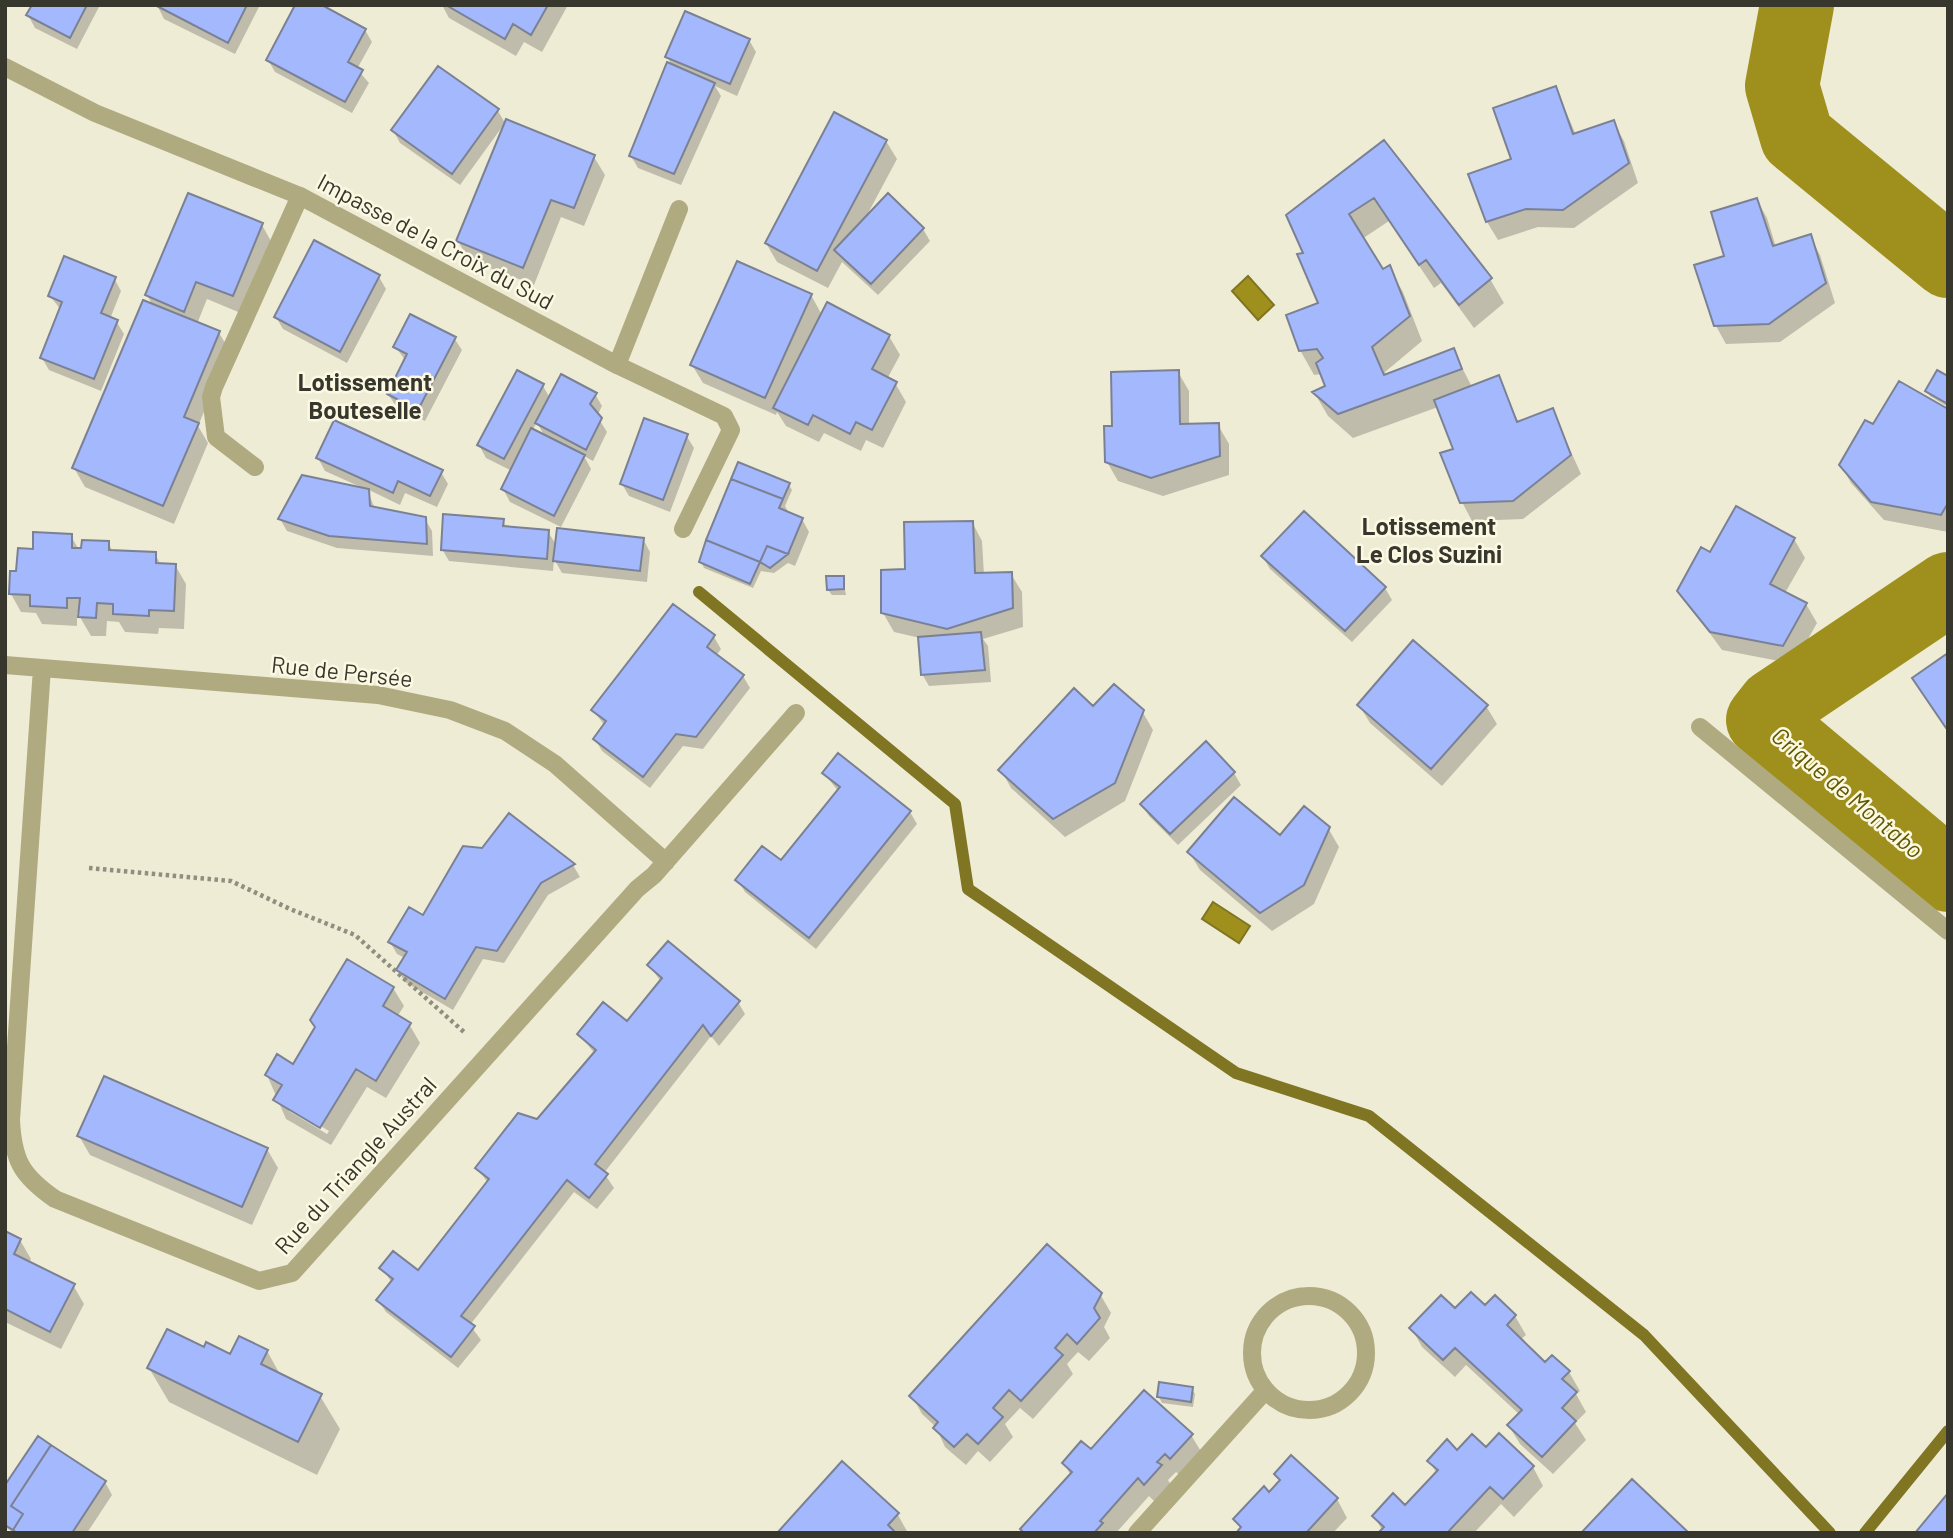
<svg xmlns="http://www.w3.org/2000/svg" width="1953" height="1538" viewBox="0 0 1953 1538" font-family="Barlow,sans-serif">
<style>
.water{fill:#9f901d;stroke:#807522;stroke-width:2}
.shadow{fill:#0003;fill-rule:evenodd}
.lines{fill:none;stroke-linecap:round;stroke-linejoin:round}
.stream{stroke:#807522;stroke-width:12}
.river{stroke:#9f901d;stroke-width:74}
.building{fill:#a4b8fd;stroke:#7b8194;stroke-width:2}
.path{stroke:#908e7f;stroke-width:4.5;stroke-dasharray:3.5 3.5;stroke-linecap:butt}
.service{stroke:#b0aa81;stroke-width:18}
.minor{stroke:#b0aa81;stroke-width:18}
.labels{text-anchor:middle;dominant-baseline:central;stroke-width:5;stroke-linejoin:round;paint-order:stroke}
.street-label{font-size:23px;fill:#38372e;stroke:#fcf9e3}
.neighbourhood-label{font-size:24px;font-weight:bold;fill:#38372e;stroke:#fcf9e3}
.water-label{font-size:24px;font-style:italic;fill:#625803;stroke:#fcf9e3}
</style>
<rect width="100%" height="100%" fill="#efecd6"/>
<path class="water" d="M1248,276L1274,305L1258,320L1232,291Z
M1213,902L1250,926L1239,943L1202,919Z"/>
<path class="shadow" d="M34,5H100L77,49L35,28L28,15Z
M157,5H260L235,54L164,19Z
M442,5H568L542,52L524,42L516,56L449,18Z
M365,30L372,42L357,69L369,83L352,113L275,72L268,60Z
M749,40L756,52L737,96L715,86L721,96L681,185L638,168L631,156L672,66L667,56Z
M1556,88L1576,135L1613,122L1624,141L1638,183L1574,228L1538,227L1498,240L1487,222L1471,175L1513,160Z
M498,111L505,123L460,185L400,143L393,130Z
M886,141L897,159L866,217L923,229L930,241L878,295L842,262L828,288L777,262L766,243Z
M1383,142L1490,279L1504,303L1474,328L1441,283L1434,288L1389,221L1362,239L1382,271L1389,268L1403,292L1422,341L1385,372L1386,375L1453,350L1472,387L1498,378L1519,423L1552,410L1581,474L1523,519L1472,521L1462,502L1455,450L1438,407L1353,438L1328,416L1314,392L1327,387L1322,374L1314,375L1300,350L1320,304L1305,254Z
M594,157L605,175L584,226L561,217L534,285L469,260L458,241Z
M1757,200L1767,218L1776,247L1810,236L1820,255L1835,303L1780,342L1726,344L1716,326L1727,257Z
M262,225L272,243L243,314L207,299L197,324L219,333L230,351L198,426L208,443L174,524L85,487L74,468L153,306L147,295Z
M379,277L386,289L347,363L283,329L276,317Z
M114,278L121,291L110,319L116,321L124,334L101,391L49,370L42,358L61,310L50,296Z
M811,295L822,315L889,336L900,355L887,379L895,383L906,402L883,448L866,440L861,451L824,433L819,442L786,426L777,412L776,415L703,383L692,365Z
M454,338L462,350L425,421L396,406L388,394L405,360L395,346Z
M1178,372L1189,391V426L1218,425L1229,444V475L1163,496L1118,481L1107,462L1114,427Z
M1948,378V407L1930,396L1927,391Z
M543,386L550,398L595,394L602,406L597,416L607,432L593,461L584,456L591,469L561,527L510,502L503,489L512,471L486,458L479,445ZM537,422L540,428L545,437L532,431Z
M1948,411V532L1884,520L1851,483L1841,465L1873,427Z
M686,435L694,448L670,512L629,496L622,484Z
M318,458L441,472L448,484L437,507L405,493L400,505L367,489L375,509L425,519L432,531L433,556L337,548L287,531L280,519L365,489L325,471Z
M789,485L792,490L785,506L789,513L802,519L809,532L795,566L788,563L774,573L761,571L753,588L704,568L701,562Z
M503,521L507,528L548,532L557,546L643,539L650,552L647,582L562,573L554,559L553,571L449,561L442,549Z
M972,522L982,541L984,575L1011,574L1022,592L1023,627L983,639L988,646L991,682L929,686L922,674L920,638L894,632L883,613L907,571Z
M71,536L79,550L108,542L113,552L155,554L161,565H175L186,584L184,629L159,628L158,634L125,632L119,622L107,621L106,636H91L77,612V626L42,624L36,613L21,612L11,594L18,573L34,551Z
M1794,539L1805,558L1785,593L1806,604L1817,623L1794,664L1722,650L1679,591L1711,555Z
M1263,557L1385,588L1392,600L1352,642L1270,569Z
M843,578L846,595H832L828,590Z
M673,606L714,637L721,649L716,656L743,676L750,688L703,749L683,746L650,788L602,751L595,739L605,726L593,710Z
M1359,705L1486,706L1497,724L1442,786L1370,723Z
M1094,708L1142,711L1153,730L1125,801L1065,837L1011,788L1001,770Z
M824,773L910,812L917,824L816,949L745,892L738,880L781,863L838,791Z
M1234,773L1241,785L1178,845L1149,816L1142,804Z
M1328,828L1339,847L1314,904L1272,931L1200,870L1189,852Z
M573,865L580,877L548,895L504,963L483,959L453,1010L405,982L398,970L405,958L397,954L390,942L423,918Z
M650,966L738,1002L745,1014L719,1046L711,1036L604,1173L614,1188L597,1209L574,1192L470,1325L481,1340L458,1368L386,1312L378,1300L392,1283L382,1268L419,1273L488,1183L477,1168L538,1121L595,1054L579,1034L627,1023L661,982Z
M393,988L404,1006L397,1017L409,1024L420,1043L386,1098L367,1087L331,1145L286,1119L267,1075L293,1066L316,1028ZM289,1107L329,1131L327,1134L289,1111Z
M79,1136L267,1149L278,1168L252,1225L90,1155Z
M5,1233L20,1240L31,1259L29,1263L73,1285L84,1304L61,1349L5,1322Z
M1100,1294L1111,1313L1104,1327L1110,1338L1089,1361L1078,1352L1067,1364L1073,1374L1033,1419L1020,1408L1005,1424L1013,1437L990,1462L978,1451L966,1465L945,1447L936,1427L922,1414L912,1396Z
M1495,1297L1515,1316L1526,1335L1520,1340L1546,1364L1552,1357L1569,1372L1580,1391L1576,1394L1586,1412L1575,1423L1586,1440L1553,1474L1520,1444L1509,1426L1520,1415L1466,1365L1455,1377L1422,1347L1412,1329L1455,1311L1485,1308Z
M204,1350L231,1356L267,1351L281,1376L320,1396L340,1429L317,1475L169,1402L149,1368Z
M1192,1389L1195,1394L1193,1407L1162,1403L1159,1397Z
M1191,1435L1202,1453L1181,1476L1176,1472L1168,1480L1171,1485L1155,1502L1149,1496L1116,1533H1024L1022,1529L1071,1476L1064,1463L1091,1452Z
M1486,1450L1533,1467L1543,1486L1514,1517L1501,1504L1474,1533H1380L1382,1530L1374,1516L1405,1507L1437,1474L1429,1461L1458,1452Z
M842,1464L898,1515L908,1533H780Z
M1276,1475L1337,1499L1347,1518L1333,1533H1238L1241,1529L1236,1520L1281,1482Z
M105,1482L112,1495L87,1533H14L5,1527V1489Z"/>
<g class="lines">
<path class="stream" d="M699,592L955,804L968,889L1236,1073L1369,1116L1644,1335L1830,1533
M1865,1533L1948,1431"/>
<path class="river" d="M1797,5L1782,86L1797,137L1948,261
M1948,589L1774,706L1763,720L1948,875"/>
</g>
<path class="building" d="M32,5H87L70,38L26,15Z
M155,5H247L228,43Z
M295,5H322L366,29L348,62L363,70L345,102L266,60Z
M446,5H548L531,35L513,24L505,39Z
M685,11L750,39L730,84L665,57Z
M667,62L715,83L674,174L629,156Z
M438,66L499,109L452,174L391,130Z
M1556,86L1573,134L1614,120L1629,163L1563,210L1526,209L1486,222L1468,174L1511,159L1493,108Z
M834,112L887,140L817,271L765,243Z
M506,119L595,155L574,208L551,200L523,268L456,241Z
M1384,140L1492,278L1459,305L1426,260L1419,265L1374,198L1349,214L1383,269L1390,265L1410,316L1372,347L1384,375L1454,348L1462,369L1338,414L1312,392L1325,386L1316,363L1323,358L1317,349L1299,351L1286,315L1318,303L1297,254L1303,253L1286,215Z
M188,193L263,223L233,296L196,282L184,312L145,295Z
M888,193L924,228L871,284L834,250Z
M1757,198L1773,246L1811,234L1826,283L1769,324L1714,326L1694,265L1724,256L1711,212Z
M314,240L380,275L340,352L274,317Z
M64,256L116,277L101,313L118,320L94,379L40,358L62,302L48,296Z
M737,261L812,294L765,398L690,365Z
M143,300L220,331L184,417L199,423L163,506L72,468Z
M827,302L890,335L872,369L897,382L872,430L856,422L850,434L813,415L808,425L773,408Z
M410,314L456,337L418,410L387,394L407,354L393,347Z
M517,370L544,384L504,459L477,445Z
M1179,370L1180,424L1219,423L1220,456L1151,478L1105,462L1104,426H1112L1111,372Z
M1937,370L1948,376V404L1925,391Z
M561,374L597,393L590,404L602,418L586,450L535,423Z
M1499,375L1517,422L1553,408L1571,455L1513,501L1460,503L1440,453L1453,449L1434,400Z
M1899,381L1948,409V503L1941,515L1871,502L1839,465L1865,420L1873,424Z
M644,418L688,434L663,500L620,484Z
M334,420L443,470L430,496L398,481L393,493L316,458Z
M531,428L585,455L554,516L501,489Z
M738,462L790,483L783,499L731,479Z
M302,475L369,489L370,506L426,517L427,544L329,536L278,519Z
M731,479L783,499L779,508L803,518L788,554L767,546L760,562L706,540Z
M1736,506L1795,538L1770,584L1807,603L1783,646L1710,632L1677,591L1701,547L1710,552Z
M1304,511L1386,587L1345,631L1261,556Z
M443,514L504,519L503,526L549,530L547,559L441,550Z
M973,521L975,573L1012,572L1013,608L947,629L881,613V570L905,569L904,522Z
M557,528L644,538L640,571L553,561Z
M33,532L72,534V548H81L82,540L109,541V550L156,552V563L176,564L174,611L149,610V616L113,614V604L97,603L96,618L78,617L80,598H67V608L30,606V595L9,594L10,571H16L18,548L33,549Z
M706,540L760,562L750,584L699,562Z
M767,546L788,554L770,568L760,562Z
M826,576H844V589L827,590Z
M673,604L715,635L707,647L744,675L696,737L676,734L643,777L593,739L606,721L591,710Z
M981,632L985,670L921,675L918,637Z
M1413,640L1488,705L1431,769L1357,705Z
M1948,653V727L1946,728L1912,678Z
M1114,684L1144,710L1115,783L1053,819L998,770L1074,688L1093,706Z
M1206,741L1235,772L1170,834L1140,804Z
M838,753L911,811L809,938L735,880L762,846L781,860L840,787L822,773Z
M1234,797L1280,835L1304,806L1330,827L1304,885L1260,913L1187,852Z
M509,813L575,864L541,883L497,951L476,947L445,999L396,970L407,952L388,942L409,907L423,915L463,846L482,848Z
M668,941L740,1001L711,1036L703,1025L595,1164L608,1174L589,1198L567,1180L461,1316L475,1326L451,1357L376,1300L393,1279L379,1268L393,1251L418,1270L489,1179L475,1168L518,1113L537,1119L596,1050L577,1034L603,1002L627,1021L662,978L647,965Z
M347,959L394,987L383,1006L411,1023L376,1081L356,1069L320,1128L273,1100L282,1085L265,1075L277,1054L293,1064L315,1027L310,1020Z
M104,1076L268,1148L242,1207L77,1136Z
M5,1231L21,1239L14,1254L75,1284L50,1332L5,1309Z
M1047,1244L1102,1293L1094,1308L1100,1318L1077,1344L1067,1334L1055,1348L1063,1355L1021,1401L1009,1390L993,1408L1003,1417L978,1444L967,1434L954,1447L933,1428L938,1422L909,1396Z
M1471,1292L1485,1305L1495,1295L1516,1315L1507,1325L1545,1362L1552,1355L1570,1371L1562,1379L1577,1392L1562,1408L1576,1421L1542,1457L1507,1425L1522,1410L1455,1348L1443,1360L1409,1328L1441,1295L1455,1308Z
M167,1329L204,1347L206,1342L230,1354L239,1336L268,1350L261,1364L322,1394L298,1442L147,1368Z
M1159,1382L1193,1387L1191,1402L1157,1397Z
M1144,1390L1193,1434L1170,1459L1165,1454L1157,1462L1162,1465L1144,1485L1138,1478L1100,1521L1103,1523L1094,1533H1024L1020,1529L1072,1472L1062,1463L1081,1441L1091,1449Z
M1499,1433L1534,1466L1503,1499L1490,1487L1447,1533H1378L1384,1527L1372,1516L1393,1493L1405,1505L1438,1470L1427,1461L1447,1439L1457,1450L1472,1434L1486,1447Z
M38,1436L51,1445L11,1506L23,1514L13,1530L5,1525V1485Z
M51,1445L106,1481L72,1533H17L13,1530L23,1514L11,1506Z
M1291,1455L1338,1498L1306,1533H1236L1241,1527L1233,1519L1264,1486L1269,1492L1280,1480L1274,1474Z
M842,1461L899,1513L888,1525L896,1533H777Z
M1632,1479L1689,1533H1581Z
M1948,1493V1533H1915Z"/>
<g class="lines">
<path class="path" d="M89,868L231,881L290,909L355,935L464,1032"/>
<path class="service" d="M617,365L679,209
M255,467L216,437L211,397L214,387L300,196"/>
<path class="minor" d="M5,67L95,113L300,196L617,365L724,416L731,430L683,529
M5,665L378,695L450,710L505,731L555,764L666,862
M42,668L11,1120C13,1161 22,1176 55,1199L259,1281L292,1273L637,889L654,875L796,713
M1700,727L1948,931
M1252 1353a57 57 0 1 1 114 0a57 57 0 1 1-114 0Z
M1137,1533L1265,1391"/>
</g>
<g class="labels">
<g class="street-label">
<text transform="translate(436 241) rotate(28)">Impasse de la Croix du Sud</text>
<text transform="translate(342 671) rotate(6)">Rue de Persée</text>
<text transform="translate(355 1165) rotate(-48)">Rue du Triangle Austral</text>
</g>
<g class="neighbourhood-label">
<text x="365" y="381">Lotissement<tspan x="365" dy="28">Bouteselle</tspan></text>
<text x="1429" y="525">Lotissement<tspan x="1429" dy="28">Le Clos Suzini</tspan></text>
</g>
<g class="water-label">
<text transform="translate(1848 792) rotate(40)">Crique de Montabo</text>
</g>
</g>
<rect width="1953" height="1538" fill="none" stroke="#38372e" stroke-width="14"/>
</svg>
